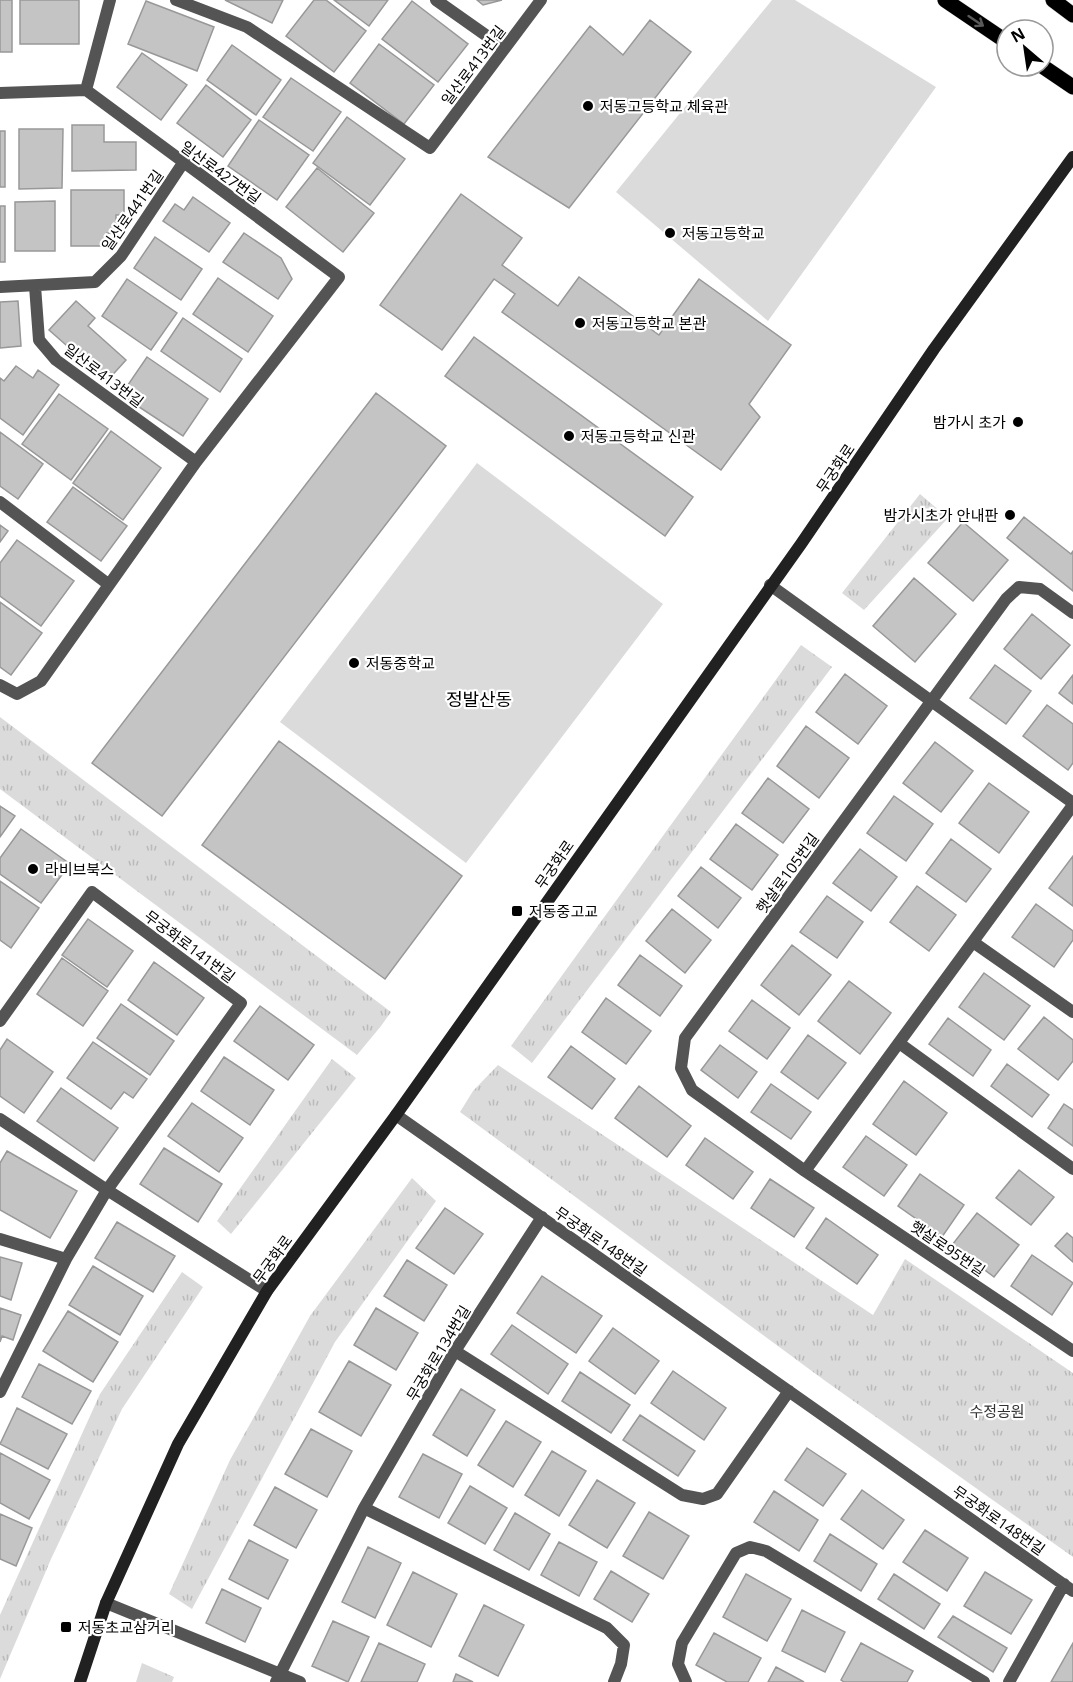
<svg xmlns="http://www.w3.org/2000/svg" width="1073" height="1682" viewBox="0 0 1073 1682" font-family="'Open Sans','Noto Sans KR',sans-serif">
<style>
.grass{fill:url(#grass-tufts)}
.garden{fill:#dbdbdb}
.building{fill:#c4c4c4;stroke:#989898;stroke-width:1.5}
.lines{fill:none;stroke-linecap:round;stroke-linejoin:round}
.primary-casing{stroke:#dbdbdb;stroke-width:16}
.street{stroke:#545454;stroke-width:12}
.secondary{stroke:#212121;stroke-width:12}
.primary{stroke:#000;stroke-width:15}
.oneway{stroke:#595959}
.poi-dot{fill:#000;stroke:#fff;stroke-width:2}
.labels{text-anchor:middle;dominant-baseline:central;stroke-width:4.5;stroke-linejoin:round;paint-order:stroke}
.street-label{font-size:15px;fill:#000;stroke:#fff}
.poi-label{font-size:15px;fill:#000;stroke:#fff;text-anchor:start}
.park-label{font-size:15px;fill:#323232;stroke:#fff}
.quarter-label{font-size:18px;fill:#000;stroke:#fff}
</style>
<defs>
<pattern id="grass-tufts" width="24" height="20" patternUnits="userSpaceOnUse" patternTransform="scale(1.5)"><rect width="24" height="20" fill="#dbdbdb"/><path d="M3 7l-1-3M5 7V3M7 7l1-3M15 17l-1-3M17 17v-4M19 17l1-3" fill="none" stroke="#bababa"/></pattern>
</defs>
<rect width="100%" height="100%" fill="#fff"/>
<path class="grass" d="M920,494L948,518L864,610L842,593Z
M801,645L832,667L532,1063L511,1046Z
M0,717L391,1012L381,1026L357,1055L0,789Z
M332,1059L356,1078L231,1234L217,1221Z
M498,1065L873,1315L905,1259L1073,1373V1557L824,1380L460,1112L473,1091Z
M412,1178L436,1201L335,1342L192,1609L169,1594L230,1460L310,1316Z
M182,1272L203,1287L122,1409L51,1559L0,1679V1615L100,1394Z
M142,1663L174,1677L172,1682H136Z"/>
<path class="garden" d="M772,0H795L936,87L768,321L616,192Z
M477,463L663,604L466,863L280,722Z"/>
<path class="building" d="M0,0H12V52H0Z
M20,0H79V44H20Z
M225,0H283L272,23Z
M314,0H326L366,31L334,72L286,36Z
M334,0H388L369,26Z
M477,0H502L483,5Z
M146,1L214,27L197,71L128,44Z
M412,1L468,44L438,82L382,39Z
M650,20L691,52L569,208L488,157L590,26L623,55Z
M379,44L434,85L404,124L350,83Z
M232,45L281,80L256,115L207,80Z
M142,53L187,85L161,120L117,87Z
M291,78L341,112L313,151L263,117Z
M206,85L251,120L223,157L177,123Z
M347,117L405,159L370,205L313,163Z
M259,120L309,155L277,200L228,166Z
M72,125H104V142H136V170L72,171Z
M19,129H63L62,188L19,189Z
M0,131H5V187H0Z
M317,168L374,213L343,252L286,207Z
M71,190H124V215H116V234L107,233L108,246H71Z
M461,194L522,238L502,265L558,306L579,277L659,335L699,279L791,345L749,404L760,417L721,470L502,312L515,294L494,279L442,350L380,305Z
M193,197L230,223L209,252L163,221L175,204L184,210Z
M55,201V251H15V202Z
M0,206H5V262H0Z
M244,233L281,258L292,279L278,299L223,262Z
M155,237L202,269L181,300L134,268Z
M218,278L273,316L248,352L193,314Z
M127,279L177,313L151,350L102,316Z
M18,301L21,346L0,348V302Z
M76,301L95,318L88,326L126,360L107,381L49,330Z
M183,318L242,359L220,392L161,351Z
M474,337L693,497L665,536L445,376Z
M147,357L208,399L183,436L121,395Z
M16,366L33,378L38,370L59,385L23,435L0,418V378L4,381Z
M376,393L446,446L162,816L92,763Z
M59,394L108,429L71,480L22,444Z
M111,431L161,468L123,520L73,483Z
M0,432L43,464L18,499L0,486Z
M73,487L127,526L101,561L47,522Z
M1024,517L1071,554L1073,551V591L1007,538Z
M963,522L1008,560L973,601L928,563Z
M0,525L8,531L0,542Z
M17,540L74,581L41,626L0,596V563Z
M914,578L956,614L915,662L873,626Z
M0,602L42,633L11,675L0,667Z
M1032,614L1070,645L1041,679L1004,649Z
M995,665L1031,691L1006,724L970,698Z
M845,674L887,706L858,744L816,712Z
M1073,675V704L1059,693Z
M1047,705L1073,724V763L1068,770L1023,736Z
M806,726L849,758L819,798L777,766Z
M279,741L462,876L385,979L202,845Z
M935,742L973,771L941,812L903,783Z
M768,778L809,809L783,843L742,813Z
M989,783L1029,812L999,853L959,823Z
M894,796L933,824L906,861L867,833Z
M0,806L15,816L0,837Z
M736,824L778,855L752,890L710,859Z
M21,829L70,864L41,903L0,874V858Z
M951,839L991,869L966,902L926,873Z
M860,849L897,877L871,911L833,883Z
M1073,856V906L1049,888Z
M701,867L741,898L718,928L678,896Z
M0,881L39,908L11,948L0,940Z
M917,886L956,915L929,951L890,922Z
M827,896L863,922L837,958L800,932Z
M1036,904L1073,931V940L1054,967L1012,937Z
M672,909L711,940L685,973L646,941Z
M88,919L133,951L107,987L62,955Z
M792,945L831,975L799,1015L761,985Z
M640,955L682,986L660,1016L618,985Z
M62,958L108,991L83,1026L37,994Z
M154,962L204,998L177,1035L128,1000Z
M984,973L1030,1006L1004,1040L959,1007Z
M849,981L891,1013L860,1054L818,1021Z
M606,998L651,1031L626,1064L582,1032Z
M752,1000L790,1028L767,1059L729,1031Z
M121,1004L174,1041L150,1075L97,1038Z
M260,1006L314,1045L288,1080L234,1041Z
M1044,1017L1073,1040V1061L1058,1080L1018,1049Z
M948,1018L991,1050L973,1076L929,1044Z
M808,1035L846,1063L818,1099L781,1072Z
M7,1039L53,1072L24,1113L0,1096V1050Z
M93,1042L147,1079L133,1098L124,1092L111,1109L67,1078Z
M720,1045L757,1072L738,1098L701,1070Z
M571,1046L615,1079L592,1109L548,1077Z
M224,1057L274,1090L250,1125L201,1091Z
M1007,1064L1049,1095L1032,1117L991,1086Z
M904,1081L947,1113L916,1155L873,1124Z
M771,1084L811,1112L791,1139L751,1112Z
M639,1086L691,1126L667,1157L615,1118Z
M61,1088L118,1128L94,1161L37,1121Z
M192,1103L243,1138L219,1172L168,1136Z
M1064,1104L1073,1110V1146L1048,1128Z
M866,1136L907,1165L884,1196L843,1167Z
M705,1138L753,1172L733,1199L686,1165Z
M164,1148L222,1184L198,1222L140,1184Z
M7,1151L77,1191L50,1238L0,1210V1163Z
M1019,1170L1054,1197L1031,1225L996,1198Z
M920,1174L964,1205L942,1237L898,1206Z
M770,1179L814,1208L794,1237L751,1208Z
M445,1208L483,1234L454,1274L416,1248Z
M977,1213L1019,1245L994,1277L952,1245Z
M826,1218L878,1255L857,1284L806,1248Z
M117,1222L175,1256L153,1292L95,1258Z
M1067,1233L1073,1238V1262L1055,1246Z
M1032,1255L1073,1283L1052,1315L1011,1286Z
M0,1257L22,1263L11,1300L0,1296Z
M407,1260L447,1285L424,1321L384,1296Z
M93,1266L143,1296L120,1335L69,1305Z
M542,1276L602,1316L576,1353L517,1313Z
M0,1308L21,1315L13,1340L2,1336L0,1342Z
M376,1308L418,1333L396,1370L354,1345Z
M68,1311L118,1342L93,1382L43,1351Z
M512,1325L568,1364L548,1394L491,1354Z
M613,1328L659,1361L635,1394L589,1361Z
M349,1361L391,1385L361,1436L319,1412Z
M39,1364L91,1391L72,1424L22,1397Z
M673,1371L726,1408L704,1440L651,1403Z
M580,1372L630,1405L611,1433L562,1401Z
M461,1389L495,1410L467,1456L433,1435Z
M17,1408L67,1434L48,1469L0,1444Z
M640,1415L695,1451L678,1476L623,1440Z
M506,1421L541,1442L513,1487L478,1465Z
M311,1429L352,1451L327,1497L285,1474Z
M807,1448L846,1474L823,1506L785,1480Z
M552,1451L586,1471L559,1516L525,1495Z
M0,1453L50,1480L29,1519L0,1503Z
M423,1454L462,1474L439,1518L399,1497Z
M597,1480L635,1503L607,1548L569,1525Z
M470,1486L507,1508L485,1544L448,1523Z
M275,1487L317,1510L296,1548L254,1525Z
M862,1490L904,1520L883,1549L841,1519Z
M774,1491L818,1520L799,1551L754,1522Z
M649,1512L689,1536L663,1579L623,1556Z
M515,1513L550,1534L529,1570L494,1550Z
M0,1514L32,1528L16,1566L0,1559Z
M925,1530L968,1558L947,1591L903,1562Z
M830,1534L877,1564L861,1591L814,1561Z
M249,1540L288,1560L268,1599L229,1579Z
M559,1542L597,1562L579,1596L541,1575Z
M368,1547L401,1563L375,1618L342,1602Z
M611,1571L649,1594L632,1622L594,1599Z
M413,1572L457,1594L431,1647L387,1625Z
M985,1572L1032,1600L1011,1634L964,1606Z
M746,1574L791,1599L767,1641L723,1617Z
M894,1574L940,1604L924,1629L878,1599Z
M222,1589L261,1608L245,1642L206,1623Z
M484,1605L524,1625L498,1676L459,1656Z
M802,1610L845,1632L825,1672L782,1651Z
M953,1616L1007,1648L993,1672L938,1637Z
M333,1621L369,1637L348,1682L312,1666Z
M714,1633L761,1658L748,1682H727L696,1665Z
M379,1643L425,1664L417,1682H361Z
M861,1643L913,1671L907,1682H844L841,1680Z
M1073,1643V1682H1051Z
M776,1667L804,1682H768Z
M456,1674L473,1682H453Z"/>
<g class="lines">
<g class="primary-casing">
<path id="primary" d="M945,0L1007,42
M1053,0L1073,15
M1042,66L1073,87"/>
</g>
<path class="street" d="M176,0L247,27L430,148L541,0
M436,0L504,48
M0,93L86,90L110,0
M35,286L39,340L56,360L196,462
M0,287L95,282L121,256L183,163
M0,502L108,584
M770,585L1073,803
M1073,613L1040,589L1019,587L1006,599L685,1038L681,1068L692,1090L805,1171L1073,1351
M0,685L17,694L41,681L196,462L339,277L86,90
M973,942L1073,1012
M0,1021L92,892L241,1003L107,1190L66,1259L0,1392
M899,1043L1073,1169
M396,1115L1073,1591
M0,1119L107,1190L267,1291
M805,1171L1073,805
M0,1239L66,1259
M455,1351L682,1495L703,1499L717,1494L789,1391
M364,1508L607,1628L624,1645L621,1664L614,1682
M106,1603L300,1682
M276,1682L364,1508L455,1351L542,1217
M686,1682L678,1664L682,1643L736,1553L750,1547L766,1551L984,1682
M1009,1682L1064,1584"/>
<path class="secondary" d="M80,1682L106,1603L178,1444L267,1291L396,1115L801,544L934,349L1073,157"/>
<use href="#primary" class="primary"/>
</g>
<defs><path id="oneway-shaft" d="M-6 0H5M1.5-3L5.5 0L1.5 3" fill="none" stroke-width="1.6" stroke-linecap="round" stroke-linejoin="round" transform="scale(1.5)"/></defs>
<use class="oneway" href="#oneway-shaft" transform="translate(976 21) rotate(34)"/>
<g class="poi-dot">
<circle cx="588" cy="106" r="6"/>
<circle cx="670" cy="233" r="6"/>
<circle cx="580" cy="323" r="6"/>
<circle cx="1018" cy="422" r="6"/>
<circle cx="569" cy="436" r="6"/>
<circle cx="1010" cy="515" r="6"/>
<circle cx="354" cy="663" r="6"/>
<circle cx="33" cy="869" r="6"/>
<rect x="511" y="905" width="12" height="12" rx="3"/>
<rect x="60" y="1621" width="12" height="12" rx="3"/>
</g>
<g class="labels">
<g class="street-label">
<text transform="translate(473 65) rotate(-53)">일산로413번길</text>
<text transform="translate(221 172) rotate(36)">일산로427번길</text>
<text transform="translate(132 210) rotate(-55)">일산로441번길</text>
<text transform="translate(104 375) rotate(37)">일산로413번길</text>
<text transform="translate(835 468) rotate(-56)">무궁화로</text>
<text transform="translate(554 864) rotate(-55)">무궁화로</text>
<text transform="translate(787 873) rotate(-54)">햇살로105번길</text>
<text transform="translate(190 946) rotate(37)">무궁화로141번길</text>
<text transform="translate(601 1241) rotate(35)">무궁화로148번길</text>
<text transform="translate(948 1248) rotate(34)">햇살로95번길</text>
<text transform="translate(272 1259) rotate(-54)">무궁화로</text>
<text transform="translate(438 1353) rotate(-59)">무궁화로134번길</text>
<text transform="translate(999 1520) rotate(35)">무궁화로148번길</text>
</g>
<g class="poi-label">
<text x="600" y="106">저동고등학교 체육관</text>
<text x="682" y="233">저동고등학교</text>
<text x="592" y="323">저동고등학교 본관</text>
<text x="1006" y="422" text-anchor="end">밤가시 초가</text>
<text x="581" y="436">저동고등학교 신관</text>
<text x="998" y="515" text-anchor="end">밤가시초가 안내판</text>
<text x="366" y="663">저동중학교</text>
<text x="45" y="869">라비브북스</text>
<text x="529" y="911">저동중고교</text>
<text x="78" y="1627">저동초교삼거리</text>
</g>
<g class="park-label">
<text x="997" y="1411">수정공원</text>
</g>
<g class="quarter-label">
<text x="479" y="699">정발산동</text>
</g>
</g>
<g transform="translate(1025 48) rotate(331)"><circle r="28" fill="#ffffff" stroke="#999999" stroke-width="1.5"/>
<path d="M0-4.5L10 22L0 15L-10 22Z" fill="#000000"/>
<text y="-9" font-size="16" font-weight="bold" text-anchor="middle" fill="#000000">N</text>
</g>
</svg>
